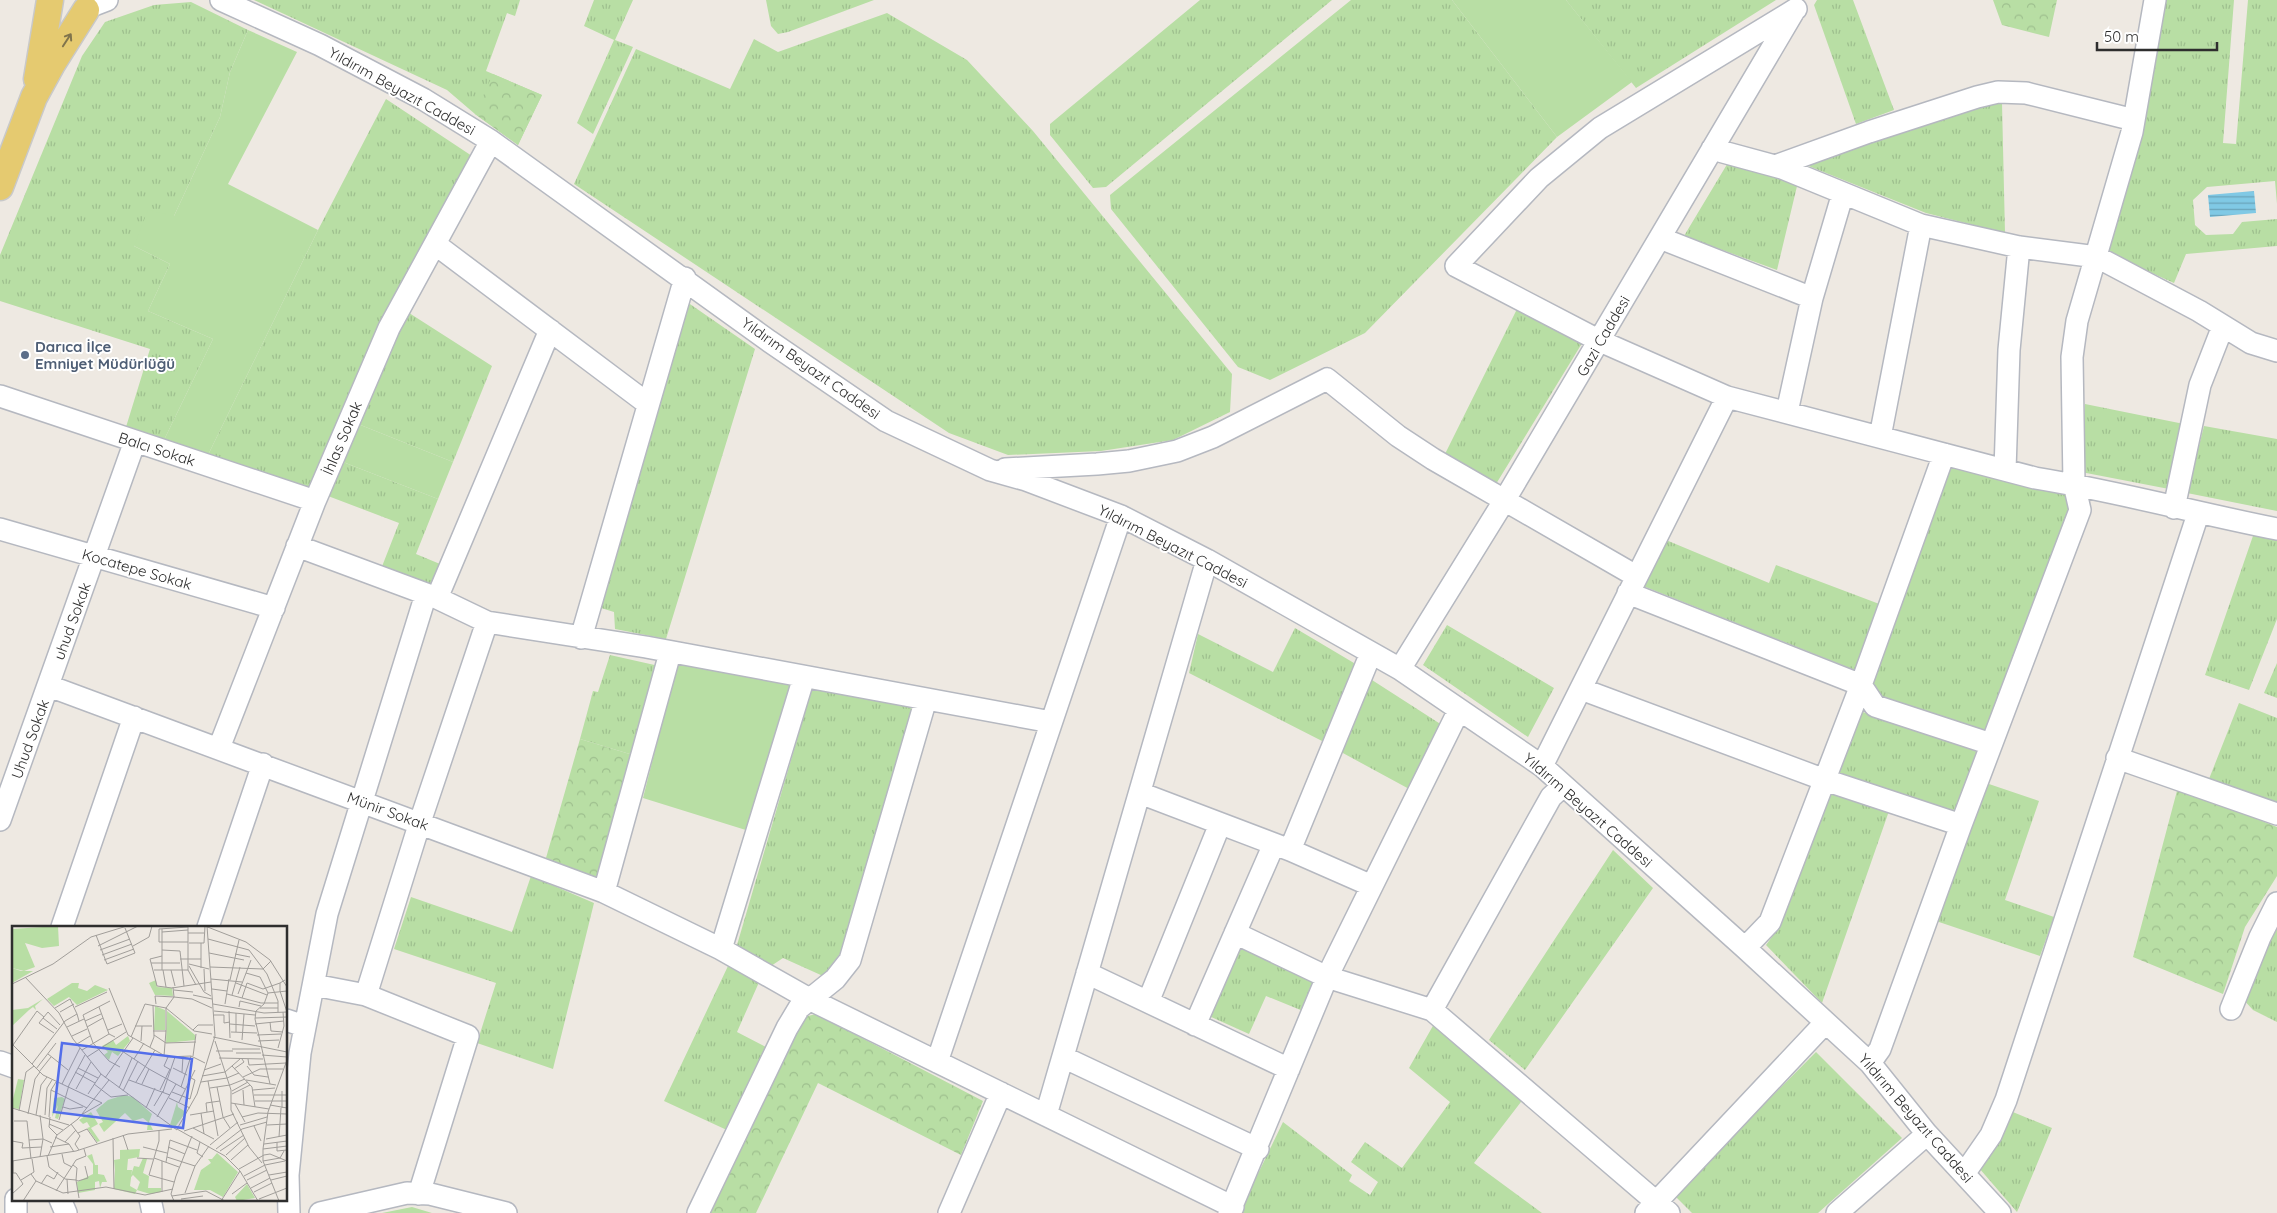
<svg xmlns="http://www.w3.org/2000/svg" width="2277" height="1213" viewBox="0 0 2277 1213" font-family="Quicksand,sans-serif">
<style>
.grass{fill:url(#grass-tufts)}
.forest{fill:url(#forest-crowns)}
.garden{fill:#b8dea4}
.water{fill:url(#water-rules)}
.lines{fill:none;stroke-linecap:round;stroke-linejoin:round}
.minor-casing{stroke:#b5b8c0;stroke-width:24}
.major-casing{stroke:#c9c9c9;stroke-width:29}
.minor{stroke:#fff;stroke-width:21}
.major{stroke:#e5ca70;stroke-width:26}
.oneway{stroke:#80744c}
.service-dot{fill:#5c6f8a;stroke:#fff;stroke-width:2}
.labels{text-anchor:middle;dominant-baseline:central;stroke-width:4;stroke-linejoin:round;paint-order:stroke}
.street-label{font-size:15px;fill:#2e2e2e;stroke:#fff}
.service-label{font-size:15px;font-weight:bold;fill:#4e5e75;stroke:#fff;text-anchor:start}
.inset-road{fill:none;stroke:#a19e9a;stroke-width:1}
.view{fill:#536eea;fill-opacity:0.15;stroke:#536eea;stroke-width:2.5}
.inset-edge{fill:none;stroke:#2e2e2e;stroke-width:2.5}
</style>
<defs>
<pattern id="grass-tufts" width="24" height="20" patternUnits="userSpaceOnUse" patternTransform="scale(1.25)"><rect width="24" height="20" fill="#b8dea4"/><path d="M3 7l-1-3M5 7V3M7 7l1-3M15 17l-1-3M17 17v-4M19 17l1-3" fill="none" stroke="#9ebf8e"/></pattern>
<pattern id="forest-crowns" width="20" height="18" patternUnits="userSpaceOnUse" patternTransform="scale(1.25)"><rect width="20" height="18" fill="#b8dea4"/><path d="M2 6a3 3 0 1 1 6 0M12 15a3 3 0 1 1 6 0" fill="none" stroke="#9ebf8e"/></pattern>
<pattern id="water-rules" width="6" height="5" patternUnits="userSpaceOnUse" patternTransform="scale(1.25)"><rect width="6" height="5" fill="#80c9e5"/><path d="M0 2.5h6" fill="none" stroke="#69a4ba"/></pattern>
</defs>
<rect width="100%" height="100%" fill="#eee9e2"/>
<path class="grass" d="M254,0H520L515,16L507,13L486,71L542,95L518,145L475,114L447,90Z
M594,0H633L615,40L633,47L593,134L577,123L614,40L584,26Z
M766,0H874L788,32L778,34L771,26Z
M1200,0H1332L1106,187L1093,188L1050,135V124Z
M1351,0H1452L1557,137L1365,333L1270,380L1238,367L1111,209L1110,195Z
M1566,0H1776L1636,88Z
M1817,0H1853L1894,110L1856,124L1814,5Z
M2165,0H2234L2223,143L2236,144L2248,0H2277V204L2275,181L2207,187L2193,200L2195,225L2206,235L2233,234L2242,222L2277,219V246L2186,254L2174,283L2107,253Z
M191,2L248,30L230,72L220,117L174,216L134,246L170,264L148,311L213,339L164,440L126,427L150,349L0,301V255L82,56L105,22L154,5Z
M887,13L967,60L1033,131L1232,374L1230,412L1173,440L1101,451L1008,455L949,433L574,184L636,49L730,89L754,39L778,52Z
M386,99L472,156L309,489L208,455L318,230Z
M2002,103L2005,233L1926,213L1801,163L1980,105Z
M1729,161L1798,182L1777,270L1684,236Z
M687,302L755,349L666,639L615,629L614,612L601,608Z
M1519,305L1584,340L1496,484L1445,454Z
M406,311L492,366L453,462L358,424Z
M2085,404L2184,424L2169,489L2081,472Z
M2204,426L2277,439V511L2187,493Z
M343,462L438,499L416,554L440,564L431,588L381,569L399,523L328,496Z
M1950,464L2066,495L2071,516L1992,727L1978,735L1883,701L1870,683Z
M2254,533L2277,539V619L2249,690L2205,675Z
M1666,540L1769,583L1776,565L1882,605L1857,671L1643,586Z
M1447,625L1554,688L1528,737L1423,665Z
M1295,628L1359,666L1324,742L1189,673L1198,634L1273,672Z
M610,655L659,666L633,755L580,739L593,691L598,692Z
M2277,663V698L2264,693Z
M1372,680L1442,725L1411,790L1341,752Z
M812,688L911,707L914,716L845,947L823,976L783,958L771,966L743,952L737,945Z
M2239,703L2277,718V804L2209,779Z
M1860,711L1978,752L1956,816L1838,774Z
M1986,783L2039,801L2005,900L2054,917L2040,956L1936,921Z
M1828,791L1889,811L1822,1003L1766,945L1774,934Z
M1613,850L1653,888L1525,1070L1489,1040Z
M531,876L594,903L553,1069L477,1043L496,983L394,949L411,897L512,932Z
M2277,919V1022L2253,1010L2242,998Z
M1239,946L1317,979L1303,1011L1266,996L1249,1034L1209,1016Z
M728,966L760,980L737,1032L768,1048L729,1131L664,1101Z
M1434,1024L1524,1098L1474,1163L1542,1213H1239L1283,1122L1352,1175L1349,1181L1370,1195L1378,1182L1351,1162L1365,1142L1402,1168L1450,1102L1409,1068Z
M1816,1052L1902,1138L1818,1213H1692L1674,1195Z
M2008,1110L2052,1128L2017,1212L1979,1168Z
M412,1207L432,1213H382Z"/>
<path class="forest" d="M1993,0H2057L2049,37L2002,25Z
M493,74L542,95L518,145L475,114Z
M580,739L633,755L596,879L546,858Z
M2178,787L2277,827V876L2245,927L2223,994L2133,957Z
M816,1014L983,1101L961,1155L818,1083L756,1213H710L804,1017Z"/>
<path class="garden" d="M1452,0H1566L1632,82L1557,137Z
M248,30L297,52L228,184L318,230L208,455L164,440L213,339L148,311L170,264L134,246L148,210L174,216L220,117L230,72Z
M358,424L453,462L438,499L343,462Z
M677,663L793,685L749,831L643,798Z"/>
<path class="water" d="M2254,191L2256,213L2210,217L2208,195Z"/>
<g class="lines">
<g class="minor-casing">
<path id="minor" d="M221,0L320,45L423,99L491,141L769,341L886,421L990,470L1026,480L1121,516L1207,560L1400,669L1542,766L1745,948L1870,1063L1927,1134L2000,1213
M94,5L107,0
M1796,9L1600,128L1539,178L1456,266L1600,341L1727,397L2035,478C2116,491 2196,513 2277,529
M1712,149L1782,168L1921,225L2019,247L2097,257L2199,311L2251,343L2277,351
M1775,166L1869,132L1977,97L1998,92L2026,93L2134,120
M1660,238L1812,298
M435,244L648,404
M0,396L315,501
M1787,412L1812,298L1843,193
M1880,437L1921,225
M1005,469L1097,464L1129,461L1177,451L1213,437L1327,379L1398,436L1433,459L1636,576
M2005,470L2009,350L2019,247
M2174,508L2200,385L2223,326
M0,529L274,608
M297,546L437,598L487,622L646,647L1051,722
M1628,593L1861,685L1875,706L1991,744
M437,598L550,330
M581,638L685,278
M1400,669L1504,501L1794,11
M804,677L721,949L811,1000L1233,1207
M49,686L604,892L721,949
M1581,689L1825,780L1961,825
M219,748L315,501L389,328L491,141
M2117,758L2277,814
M1542,766L1727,397
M1140,793L1290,850L1372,886
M0,820L135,441
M1290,850L1371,653
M604,892L670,653
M62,927L134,717
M208,927L263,764
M1235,933L1327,977L1432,1010L1669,1213
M1745,948L1770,922L1861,685L1944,454
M1087,973L1289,1069
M314,985L366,995L468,1036L419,1194
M366,995L420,822L487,622
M1148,1002L1220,824
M2231,1009L2260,937L2277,903
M1432,1010L1551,797L1563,786
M286,1020L304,1026
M1195,1025L1274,844
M1063,1057L1258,1149
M0,1062L14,1067
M937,1062L1121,516
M1870,1063L1880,1049L1961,825L2080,510L2074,484L2072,357L2077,321L2132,132L2155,0
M1046,1115L1207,560
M1964,1174L1991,1135L2006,1100L2198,514
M60,1199L66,1213
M150,1199L153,1213
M16,1213V1199
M289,1213L288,1175L300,1053L327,914L426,594
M320,1213L407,1193L430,1194L506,1213
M698,1213L787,1028L799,1008L835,979L850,960L926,699
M949,1213L1001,1093
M1229,1213L1327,977L1459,710
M1646,1213L1825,1023
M1837,1213L1927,1134"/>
</g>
<g class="major-casing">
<path id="major" d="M37,79L50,0
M0,187L34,97L52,64L86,10"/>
</g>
<use href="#minor" class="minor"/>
<use href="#major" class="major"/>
</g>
<defs><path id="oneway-shaft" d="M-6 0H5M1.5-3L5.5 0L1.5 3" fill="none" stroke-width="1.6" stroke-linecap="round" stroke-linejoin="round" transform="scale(1.25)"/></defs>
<use class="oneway" href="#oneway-shaft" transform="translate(67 40) rotate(-57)"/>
<circle class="service-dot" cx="25" cy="355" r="5"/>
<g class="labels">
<g class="street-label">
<text transform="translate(402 91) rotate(29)">Yıldırım Beyazıt Caddesi</text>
<text transform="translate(1603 336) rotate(-60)">Gazi Caddesi</text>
<text transform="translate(811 368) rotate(35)">Yıldırım Beyazıt Caddesi</text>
<text transform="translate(342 438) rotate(-67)">İhlas Sokak</text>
<text transform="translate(157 449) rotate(18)">Balcı Sokak</text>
<text transform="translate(1173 546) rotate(27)">Yıldırım Beyazıt Caddesi</text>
<text transform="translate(137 569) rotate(16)">Kocatepe Sokak</text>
<text transform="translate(72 621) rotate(-70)">uhud Sokak</text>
<text transform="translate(30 739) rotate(-70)">Uhud Sokak</text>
<text transform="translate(1588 810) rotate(41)">Yıldırım Beyazıt Caddesi</text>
<text transform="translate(388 811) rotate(20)">Münir Sokak</text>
<text transform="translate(1916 1118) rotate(49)">Yıldırım Beyazıt Caddesi</text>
</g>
<g class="service-label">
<text x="35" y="346">Darıca İlçe<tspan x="35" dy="17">Emniyet Müdürlüğü</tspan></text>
</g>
</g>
<g transform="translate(12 926)">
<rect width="275" height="275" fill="#eee9e2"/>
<path d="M0,42L9,45H21L0,57ZM144,54L145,61L160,62L161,70L143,69L137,57ZM60,57H67L66,62L75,65L83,59L96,64L65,79L57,71L42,80L35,73ZM31,73L23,80L24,84L21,81L17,84L0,100V84L16,82ZM143,80L153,84V104H142ZM155,85L183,109V114L154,117ZM116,110L118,115L113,121L106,130L100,126L97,134L92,129L96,126L90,120L101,114L104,119ZM6,153L12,154L7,183L0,182V177ZM112,169L121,171L140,188L137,196L141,204H135L136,196L131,192L121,195L113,187L92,206L87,198L91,196L84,184L96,174ZM50,171L53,173L46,193L43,192L46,179L40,191L42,172ZM165,176L166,181L174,186L163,201L158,199ZM79,186L86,198L79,202L88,215L85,216L75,202L78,201L75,196L71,198L67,194ZM128,223L127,231L116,233L115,244H103L102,234L108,233V224ZM80,228L83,239H86V248L92,249L95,256H90L88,262L87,255L83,256V264L66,267L65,256L81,248V238L75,230ZM131,232L135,233L131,247L137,250L136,262H149V266L138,268L125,264L128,256L121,249L118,252L122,240L127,241ZM235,258L243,272L225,275L223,271Z" fill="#b8dea4"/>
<path d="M46,0L47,20L30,22L13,17L23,41L12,45L0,42V3ZM205,227L226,246L211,271L198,264H182L189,244L199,237L196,233H200Z" fill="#b8dea4"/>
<path d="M103,244H120L118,260L125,264L123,268L102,263Z" fill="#b8dea4"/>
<path class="inset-road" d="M195,0L203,110L185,168L165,203L213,230L228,245L246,275M176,1L147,3V16H176M176,1V44L184,59M150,3V44M150,6L176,4M176,7H192M84,9L95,38L123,27L113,2M196,13L237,24L255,48L266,75V86M177,17H192L193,0L234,16L258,34L275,61M86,20L126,0M121,20L137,11L140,0M88,24L118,13M150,24L168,25L172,60M197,27L232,34M223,28L238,31M90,29L120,18M150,30L138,33L145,60L160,62L199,56M168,33H189M92,34L122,23M139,37H168M177,38L197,43M177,40L192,66L199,70M198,41L251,43L259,35M189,42V17M192,43L193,65M142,44H176M151,44L154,61M159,44L163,60M234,47L248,51L256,67M13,51L47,87L61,113L89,148L165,204M199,53L230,56M218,54L227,14M273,54L268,57V65L275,86M224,57L255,69M0,58L41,38L79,11L115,0M97,62L116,109L155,131L179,130L193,137M200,63L215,65M162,64L181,66M256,67L252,78L244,85L243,93L258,158M256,67L275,65M215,68L249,77H266M226,68L239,34M181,69L200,73M220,69L228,41M230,72L235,57L251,63L268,57M98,75L71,89L81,117L97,135L108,141M133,78L154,82L182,105L200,108M144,78L143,70L162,71L180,73L200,82M201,78L252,87L275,86M213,78L217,53M63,81L95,66M87,81L97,108L103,111M227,81L228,75L249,80M43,82L58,73L65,88M248,82H266M202,85L243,89M217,85L218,112M48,86L62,78M202,89H212V97L218,96M32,91L25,85L1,119L31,149L90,177L69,189M31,92L45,103M243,92L275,91M73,95L89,88M258,96L259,105L271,106M218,98L243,100M243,98L272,95M123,100H140M55,101L72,93M75,101L91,92M96,104L110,98M181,104L186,99H201M141,105H154L152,130M154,105V82L162,71L161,61M219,106L245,107M224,106V87M42,107L27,97L36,86L48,99M142,109L154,117L184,116M245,109L269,108M60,110L75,103M119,111L133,78M201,111L275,126M230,114L232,88M129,115L130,100M203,115L219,164V184L237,221L250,237M246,115L267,114M65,118L78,110M138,121L142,111L141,79M266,122L272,100L271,86M220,123H248M70,124L97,108M110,125L137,143L130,158M204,125H221M224,127H249M36,128L56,144M250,129L275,131M181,130L184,108M75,131L114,106M156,131L152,140L159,144M207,132L251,133M122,133L132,117M236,133L237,139L274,137M20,138L53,95L65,88L67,95M220,140L240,161L243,181M235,140L242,149L256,151M66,142L86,152M161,142L175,149M24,143L44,117M137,143L173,163M222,143L232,136L230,133M192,144L209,138M27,146L39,131M63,146L83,157M170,146L171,130M190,150L213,146L228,133M231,151L248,143H271M93,152L121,112M117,154L158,169M234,154L264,159M196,155L206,210M124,156L143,124M189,156L215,152L227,147M50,158L68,122M82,158L99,171L116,169M169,161L179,130M205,161L211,191L218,202M107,162L120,132M198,162L218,159L233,153M64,163L79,136M39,164L75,182M148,164L158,143M231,164L232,179M241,164L263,162M111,165L126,135M220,165L236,156M151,166L163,131M160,166L178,173L183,154L179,152M76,168L89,148M220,168L238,159M242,169H275M157,172L178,182M243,175H275M167,176L183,144M219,177L257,183M223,178L233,196M258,179L275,182M142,180L151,165M51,181L58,183L71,181M0,182L57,199M134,182L143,162M270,182V165M7,185L14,146L22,140M0,186V211M195,186L194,177L208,175M189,187L192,208M16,188L23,153L28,146M24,189L29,159L35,151M33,189L35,162L40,154M178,189L202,185M37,191L39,164L44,156M38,191L37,201L45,209M145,191L164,158M230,191L246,187L275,188M47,194L57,159L73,129M2,195H15L19,233M37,198L51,204M59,198L68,210L63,218L67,224M228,199L255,191M255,199L275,198M242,200L249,215M181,202L202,213M147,204V215L137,249L162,256M172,205L222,188M66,207L75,203L85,217M111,209L116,224M43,211L57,218M267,211L269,182M101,212L102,263M254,213L275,209M17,214L31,213L40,217M0,215L11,217L10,222L30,221M53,216L64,204M188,216L185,227L191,231M265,216V225L275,224M252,218L275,215M198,219L226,196M38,221L57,218L62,226M131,221L155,227M156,221L173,228M204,223L230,203L255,196M251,223L275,220M208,225L232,209M50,228L52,237L60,241M214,229L233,212M35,230L37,241L53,253L64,254L67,272M36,230L45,209L66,193L97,154M28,231L31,213L28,189M155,231L183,240M125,232L141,233M142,232L167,241M219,234L236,219M0,235L64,225L116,208L160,203M150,235V266M251,235L268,232L272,225M154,236L158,214L185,224M61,239L65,242L64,254L66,255L76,252L73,240M227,243L252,229L258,228L275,235M19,248L24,255L51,267L94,261L133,269L161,263M257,249L275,246M232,250L253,239L273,235M55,253L56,268M9,254L22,246L20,233M235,254L255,244M259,254L275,250M29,258L35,249L42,253L46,246M239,262L258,252M44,265L64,234L74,230L72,223M242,266L260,257M173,267L183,240L197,220M0,268L11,258L4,247H1V235M220,268L235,257M160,270L194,265L213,275M169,273L191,270M247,273L275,262M11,275L24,255M162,275L159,268L164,250L180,210M209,275L228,245M267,275L251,235V223L256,186L275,134"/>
<path class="view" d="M50,117L180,133L171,202L42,186Z"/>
<rect width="275" height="275" class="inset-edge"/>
</g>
<path d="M2097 42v8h120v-8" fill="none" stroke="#2e2e2e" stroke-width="2.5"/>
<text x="2104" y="42" font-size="15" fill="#2e2e2e" stroke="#ffffff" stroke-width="4" paint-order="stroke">50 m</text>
</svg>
